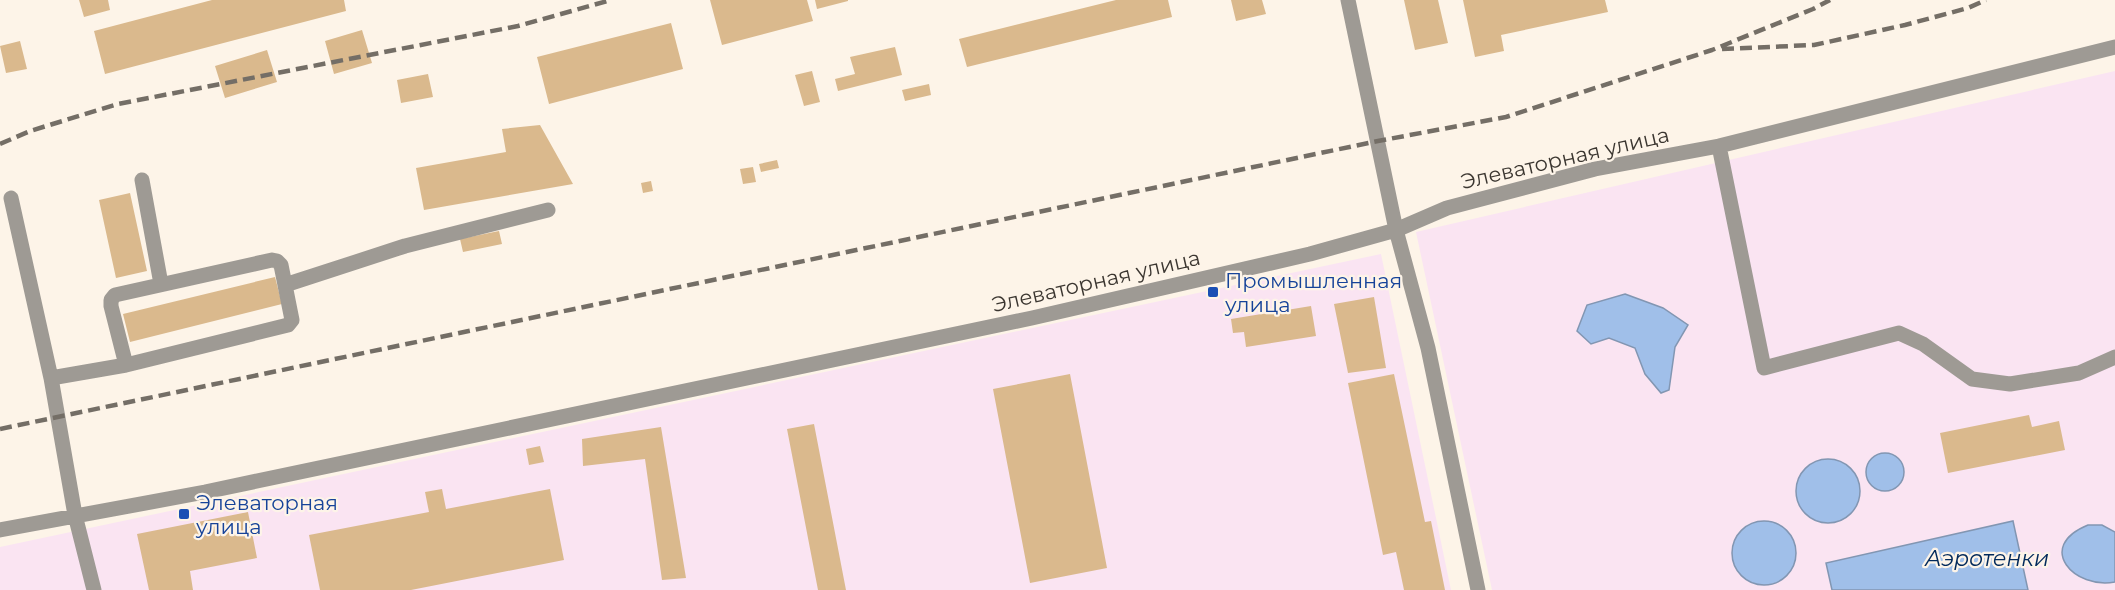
<svg xmlns="http://www.w3.org/2000/svg" width="2115" height="590" viewBox="0 0 2115 590" font-family="Montserrat,sans-serif">
<style>
.industrial{fill:#fae4f2}
.water{fill:#a0bfe9;stroke:#8296b2;stroke-width:1.5}
.building{fill:#dab98d}
.lines{fill:none;stroke-linecap:round;stroke-linejoin:round}
.minor{stroke:#9e9a94;stroke-width:15}
.rail{stroke:#746e66;stroke-width:4.5;stroke-dasharray:12 6;stroke-linecap:butt}
.transit-dot{fill:#1a4fb4;stroke:#fdf4e8;stroke-width:2}
.labels{text-anchor:middle;dominant-baseline:central;stroke-width:4.5;stroke-linejoin:round;paint-order:stroke}
.street-label{font-size:21px;fill:#3b3630;stroke:#fdf4e8}
.transit-label{font-size:21px;fill:#164399;stroke:#fdf4e8;text-anchor:start}
.water-label{font-size:22px;font-style:italic;fill:#01295b;stroke:#fdf4e8}
</style>
<rect width="100%" height="100%" fill="#fdf4e8"/>
<path class="industrial" d="M2115,71V590H1492L1416,232Z
M1381,254L1451,590H0V547Z"/>
<path class="water" d="M1625,294L1663,308L1688,325L1675,347L1669,390L1661,393L1645,374L1635,348L1609,338L1591,344L1577,331L1587,305Z
M1866 472a19 19 0 1 1 38 0a19 19 0 1 1-38 0Z
M1796 491a32 32 0 1 1 64 0a32 32 0 1 1-64 0Z
M1732 553a32 32 0 1 1 64 0a32 32 0 1 1-64 0Z
M2013,521L2028,590H1832L1826,563Z
M2088,525H2102L2115,532V582C2075,590 2034,547 2088,525Z"/>
<path class="building" d="M79,0H108L110,10L84,17Z
M212,0H344L346,11L105,74L94,31Z
M710,0H807L813,21L722,45Z
M815,0H848V1L817,9Z
M1116,0H1168L1172,17L967,67L959,39Z
M1231,0H1262L1266,14L1236,21Z
M1404,0H1438L1448,43L1415,50Z
M1463,0H1605L1608,12L1501,35L1504,51L1475,57Z
M671,23L683,69L549,104L537,57Z
M362,30L372,63L334,74L325,41Z
M20,41L27,69L6,73L0,46Z
M895,47L902,75L838,91L835,79L855,74L850,57Z
M267,50L277,82L225,98L215,66Z
M812,71L820,102L804,106L795,75Z
M428,74L433,97L401,103L397,80Z
M929,84L931,95L905,101L902,90Z
M540,125L573,184L424,210L416,168L506,152L502,129Z
M777,160L779,168L761,172L759,164Z
M753,167L756,182L743,184L740,169Z
M651,181L653,191L643,193L641,183Z
M130,193L147,271L116,278L99,200Z
M499,231L502,244L463,252L460,239Z
M275,277L282,304L130,342L123,314Z
M1374,297L1386,368L1348,373L1334,304Z
M1311,306L1316,336L1246,347L1244,332L1233,333L1231,319Z
M1070,374L1107,568L1030,583L993,389Z
M1394,374L1425,522L1431,521L1445,590H1404L1396,552L1383,555L1348,383Z
M2029,415L2032,427L2059,421L2065,450L1948,473L1940,433Z
M814,424L846,590H818L787,429Z
M661,427L686,578L662,580L645,459L583,466L582,439Z
M540,446L544,462L529,465L526,449Z
M442,489L446,509L550,489L564,560L411,590H320L309,535L429,512L425,492Z
M248,512L257,558L190,571L193,590H149L137,534Z"/>
<g class="lines">
<path class="minor" d="M1348,0L1396,230L1428,348L1478,590
M1719,146L1764,368L1899,333L1923,344L1972,379L2010,384L2079,373L2115,357
M142,180L161,284
M11,198L51,378L75,515L94,590
M285,285L405,246L548,210
M51,378L126,365L288,325L292,320L281,265L277,261L272,260L115,295L111,300V306L126,365
M0,530L205,492L1032,318L1310,254L1396,230L1447,208L1595,169L1719,146L2115,47"/>
<path class="rail" d="M1722,49L1814,45L1905,25L1968,8L1986,0
M0,144L30,131L118,104L518,26L611,0
M0,429L1378,141L1506,117L1712,50L1813,9L1830,0"/>
</g>
<g class="transit-dot">
<rect x="1207" y="286" width="12" height="12" rx="3"/>
<rect x="178" y="508" width="12" height="12" rx="3"/>
</g>
<g class="labels">
<g class="street-label">
<text transform="translate(1565 158) rotate(-13)">Элеваторная улица</text>
<text transform="translate(1096 281) rotate(-13)">Элеваторная улица</text>
</g>
<g class="transit-label">
<text x="1225" y="280">Промышленная<tspan x="1225" dy="24">улица</tspan></text>
<text x="196" y="502">Элеваторная<tspan x="196" dy="24">улица</tspan></text>
</g>
<g class="water-label">
<text x="1987" y="558">Аэротенки</text>
</g>
</g>
</svg>
